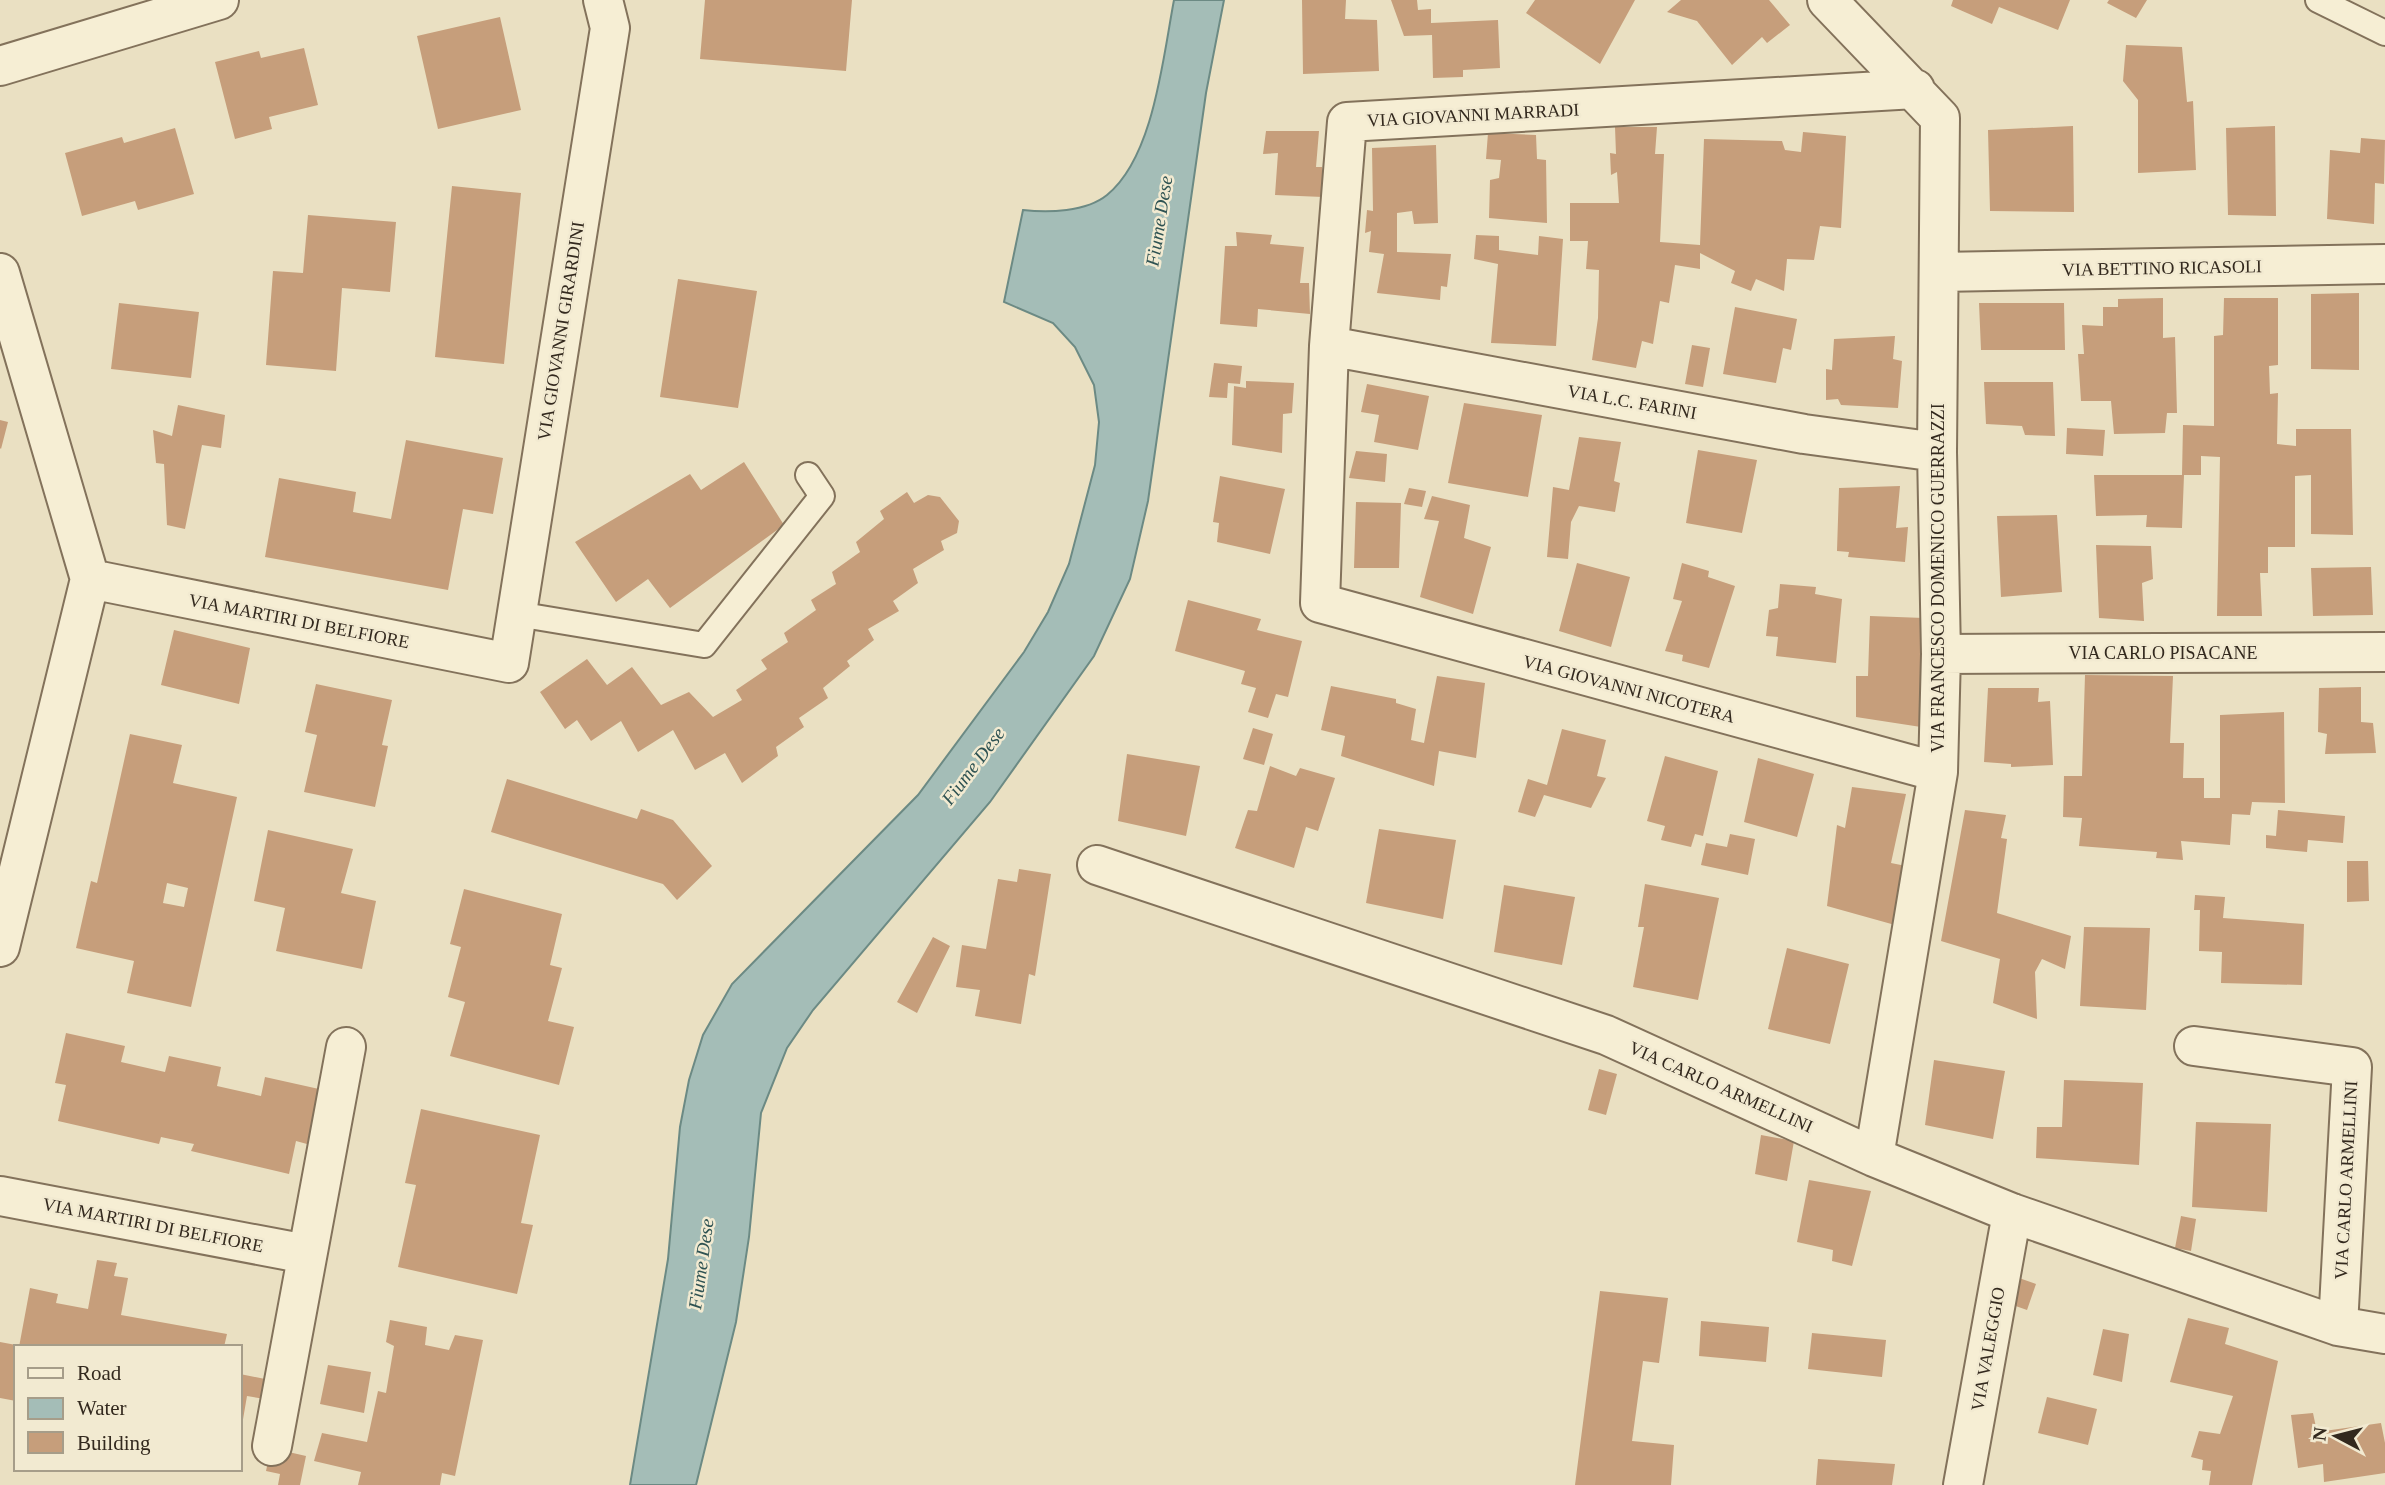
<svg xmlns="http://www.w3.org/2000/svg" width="2385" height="1485" viewBox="0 0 2385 1485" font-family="Georgia,serif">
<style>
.water{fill:#a4bdb7;stroke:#6c8a84;stroke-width:2}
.building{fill:#c69e7b;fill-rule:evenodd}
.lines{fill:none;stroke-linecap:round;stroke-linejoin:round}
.service-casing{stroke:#83725b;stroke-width:28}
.minor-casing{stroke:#83725b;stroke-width:42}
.service{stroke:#f6eed4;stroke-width:24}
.minor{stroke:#f6eed4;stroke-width:38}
.labels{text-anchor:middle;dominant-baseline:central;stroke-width:5;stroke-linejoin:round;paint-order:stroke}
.street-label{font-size:18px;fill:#33291e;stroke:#f2ead1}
.water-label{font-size:19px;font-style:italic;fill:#2e5252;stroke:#f2ead1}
</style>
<rect width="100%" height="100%" fill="#eae0c2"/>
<path class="water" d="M1174,0H1224L1206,93L1148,501L1130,579L1094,656L990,802L813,1010L787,1048L761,1113L749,1237L736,1322L696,1485H630L668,1259L680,1127L689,1080L703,1035L732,984L918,795L1024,652L1048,612L1069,564L1095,465L1099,422L1094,385L1075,347L1053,323L1004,302L1023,210C1048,213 1086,212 1107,195C1154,157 1163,57 1174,0Z"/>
<path class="building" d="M705,0H852L846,71L700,59Z
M1302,0H1346L1345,19L1377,20L1379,71L1303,74Z
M1391,0H1417L1418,10L1431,9V23L1498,20L1500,68L1463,70V77L1433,78L1432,35L1404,36Z
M1535,0H1635L1600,64L1526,13Z
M1681,0H1769L1790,25L1767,43L1762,37L1732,65L1697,21L1667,12Z
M1953,0H2070L2058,30L1999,7L1992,24L1951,6Z
M2109,0H2147L2136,18L2107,3Z
M500,17L521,110L438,129L417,36Z
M2126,45L2182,47L2187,102L2193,101L2196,170L2138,173V100L2123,81Z
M304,48L318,105L269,117L272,129L235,139L215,62L259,51L261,58Z
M2073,126L2074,212L1990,211L1988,130Z
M2275,126L2276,216L2228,215L2226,128Z
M1615,127H1657L1655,154H1664L1660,242L1700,245L1704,139L1782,141L1785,150L1801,152L1803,132L1846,136L1841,228L1820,226L1814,260L1787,259L1784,291L1756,279L1751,291L1731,283L1735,271L1700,253V269L1675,265L1669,303L1660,301L1653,344L1642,341L1636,368L1592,360L1598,318L1599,270L1586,269L1588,241H1570V203H1619L1617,172L1611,175L1610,153L1616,154Z
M175,128L194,194L138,210L135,201L82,216L65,153L122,137L124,143Z
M1266,131H1319L1316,167H1322L1323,197L1275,195L1278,153L1263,154Z
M1488,133L1536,135L1537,159L1546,160L1547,223L1489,218L1490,180L1499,178L1501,160L1486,159Z
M2361,138L2385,140L2384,184L2375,183L2374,224L2327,219L2330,150L2360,153Z
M1436,145L1438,223L1414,224L1412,211L1397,213V252L1451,254L1447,287L1441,286L1440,300L1377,293L1384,254L1369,252L1371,231L1365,233L1367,210L1373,211L1372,148Z
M452,186L521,193L504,364L435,357Z
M308,215L396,222L390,292L342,288L336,371L266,365L273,271L303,273Z
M1236,232L1272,235L1270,244L1304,247L1300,283H1309L1310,314L1258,309L1257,327L1220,324L1225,246H1237Z
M1476,235L1499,236V250L1538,255L1539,236L1563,239L1556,346L1491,343L1498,264L1474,259Z
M678,279L757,291L738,408L660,397Z
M2359,293V370L2311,369V294Z
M2163,298V338L2175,337L2177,413H2167L2165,433L2114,434L2111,401H2081L2078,354H2084L2082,325L2103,326V307H2118V299Z
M2224,298H2278V365L2269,366L2270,394L2278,393L2277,444L2296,446V429H2351L2353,535L2311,534V475L2295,476V547H2268V573H2260L2262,616H2217L2220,457L2201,456V475H2184L2182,528L2146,527L2147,515L2096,516L2094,475H2182L2183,425L2214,426V336L2223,335Z
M119,303L199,312L191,378L111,369Z
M1979,303H2064L2065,350H1981Z
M1735,307L1797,319L1791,350L1783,348L1776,383L1723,374Z
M1895,336L1893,359L1902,361L1898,408L1841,405L1838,399L1826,400V369L1832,370L1834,339Z
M1692,345L1710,348L1703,387L1685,384Z
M1214,363L1242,366L1240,384L1228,383L1227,398L1209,397Z
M1246,381L1294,383L1292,413L1283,414L1282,453L1232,445L1234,386L1246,388Z
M1984,382H2053L2055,436L2025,435L2022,426L1986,424Z
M1367,384L1429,396L1418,450L1374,442L1379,415L1361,412Z
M1464,403L1542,415L1528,497L1448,483Z
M178,405L225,415L221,448L202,445L185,529L167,525L164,464L156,463L153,430L172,436Z
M0,420L8,422L1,449L0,448Z
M2067,428L2105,430L2103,456L2066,454Z
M1579,437L1621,442L1614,481L1620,483L1615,512L1579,506L1571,522L1568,559L1547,557L1553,487L1569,490Z
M406,440L503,458L493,514L463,509L448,590L265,557L279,478L356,492L353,512L391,519Z
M1698,450L1757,460L1742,533L1686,523Z
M1356,451L1387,454L1385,482L1349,478Z
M744,462L784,525L670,608L648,579L616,602L575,542L690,474L701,490Z
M1220,476L1285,489L1270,554L1217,542L1219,523L1213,522Z
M1900,486L1896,528L1908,527L1905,562L1848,557L1849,552L1837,551L1839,488Z
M1409,488L1426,491L1422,507L1404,504Z
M907,492L914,503L928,495L940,497L959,521L957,533L941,541L944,550L913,569L918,583L893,601L899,611L868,629L874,640L847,661L850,666L823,688L828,698L799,718L804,727L776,747L778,756L742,783L725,753L695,770L673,730L638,752L621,721L591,741L577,720L565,729L540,692L587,659L607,685L632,667L661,705L689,692L713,717L742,700L736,690L767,669L761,660L788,642L784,633L816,610L811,600L836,584L832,572L860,552L856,542L884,519L880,511Z
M1432,496L1470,505L1464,538L1491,547L1473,614L1420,597L1439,521L1424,519Z
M1356,502L1401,503L1399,568H1354Z
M2057,515L2062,592L2001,597L1997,516Z
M2096,545L2151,546L2153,579L2142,583L2144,621L2099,618Z
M1577,563L1630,577L1611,647L1559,631Z
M1682,563L1709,571L1708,577L1735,586L1709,668L1682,661L1683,655L1665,651L1682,601L1673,599Z
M2371,567L2373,615L2313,616L2311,568Z
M1780,584L1816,587L1815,594L1842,599L1836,663L1776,656L1778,637L1766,636L1769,610L1778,608Z
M1188,600L1261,619L1257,630L1302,641L1288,697L1276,694L1268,718L1248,712L1256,688L1241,684L1245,671L1175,651Z
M1870,616L1924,618L1921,727L1856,717V676H1868Z
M174,630L250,648L239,704L161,685Z
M2085,675L2173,676L2170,743H2184L2183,778H2204V798H2220V715L2284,712L2285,803L2252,802L2250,815L2232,814L2230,845L2181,841L2183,860L2156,858L2157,852L2079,846L2082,818L2063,817L2064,776H2082Z
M1437,676L1485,683L1476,758L1439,751L1434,786L1341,756L1345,736L1321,730L1331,686L1396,699V703L1416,709L1411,740L1424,743Z
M316,684L392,700L382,745L388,746L375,807L304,792L317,735L305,732Z
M2361,687V722L2373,723L2376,753L2325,754L2327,734L2318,732L2319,688Z
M1988,688H2039L2038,702L2050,701L2053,765L2011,767V764L1984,762Z
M1253,728L1273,734L1264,765L1243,759Z
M1562,729L1606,740L1597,776L1606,778L1591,808L1544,795L1535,817L1518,812L1528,779L1547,785Z
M130,734L182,745L173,783L237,797L191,1007L127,993L134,961L76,948L91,881L97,883ZM167,883L188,888L184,907L163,903Z
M1127,754L1200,766L1186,836L1118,821Z
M1665,756L1718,771L1703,836L1695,834L1691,847L1661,840L1665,826L1647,821Z
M1758,758L1814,774L1797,837L1744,822Z
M1270,766L1296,776L1300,768L1335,778L1318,831L1306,827L1294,868L1235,848L1248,810L1257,811Z
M507,779L637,819L641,809L673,820L712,866L677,900L663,884L491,832Z
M1852,787L1906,794L1891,863L1906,866L1895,925L1827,906L1837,825L1845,828Z
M1965,810L2006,815L2001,838L2007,839L1997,913L2071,936L2065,969L2042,959L2035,972L2037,1019L1993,1003L2000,959L1941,941Z
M2278,810L2345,816L2343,843L2308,840L2307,852L2266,848V835L2276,836Z
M1379,829L1456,840L1443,919L1366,903Z
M268,830L353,849L341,893L376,901L362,969L276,951L285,908L254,901Z
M1730,834L1755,839L1748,875L1701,865L1706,843L1727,847Z
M2347,861H2368L2369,901L2347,902Z
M1019,869L1051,874L1035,976L1029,974L1021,1024L975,1016L980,990L956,987L962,945L986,949L998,879L1017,882Z
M1645,884L1719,898L1698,1000L1633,987L1644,927H1638Z
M1504,885L1575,897L1562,965L1494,952Z
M464,889L562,914L550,965L562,968L548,1021L574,1027L559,1085L450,1056L465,1002L448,997L461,947L450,944Z
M2195,895L2225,897L2223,918L2304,924L2302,985L2221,983L2222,952L2199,951L2200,910H2194Z
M2084,927L2150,928L2146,1010L2080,1006Z
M933,937L950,946L917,1013L897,1002Z
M1787,948L1849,964L1830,1044L1768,1029Z
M66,1033L125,1046L121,1062L165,1072L169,1056L221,1067L217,1086L261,1096L265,1077L319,1089L307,1144L296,1141L289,1174L191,1151L194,1144L161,1137L159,1144L58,1121L66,1085L55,1083Z
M1934,1060L2005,1071L1993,1139L1925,1125Z
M1599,1069L1617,1074L1606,1115L1588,1110Z
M2064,1080L2143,1083L2139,1165L2036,1158L2037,1127H2062Z
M421,1109L540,1135L521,1223L533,1225L517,1294L398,1267L416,1185L405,1183Z
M2196,1122L2271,1124L2267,1212L2192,1207Z
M1761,1135L1794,1141L1787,1181L1755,1174Z
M1809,1180L1871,1191L1852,1266L1832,1261L1833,1250L1797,1242Z
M2181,1216L2196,1219L2191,1251L2175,1248Z
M97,1260L117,1263L114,1276L128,1278L121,1315L227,1334L224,1347H19L30,1288L58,1294L56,1303L88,1309Z
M2019,1278L2036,1284L2027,1310L2010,1304Z
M1600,1291L1668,1298L1659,1363L1643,1361L1632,1441L1674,1445L1671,1485H1575Z
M2188,1318L2229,1328L2225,1344L2278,1361L2252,1485H2209L2211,1471L2202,1470L2203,1460L2191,1457L2199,1431L2220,1434L2233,1396L2170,1382Z
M390,1320L427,1327L425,1345L449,1350L455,1335L483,1340L455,1476L442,1473L440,1485H358L361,1472L314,1461L322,1433L367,1442L378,1391L386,1393L394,1346L386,1342Z
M1701,1321L1769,1327L1766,1362L1699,1356Z
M2103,1329L2129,1334L2122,1382L2093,1375Z
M1812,1333L1886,1340L1882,1377L1808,1369Z
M0,1342L16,1345V1401L0,1398Z
M328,1365L371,1372L364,1413L320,1404Z
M240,1374L275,1381L271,1400L247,1396L241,1431Z
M2047,1397L2097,1409L2088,1445L2038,1433Z
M2313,1413L2317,1432L2381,1423L2385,1443V1473L2324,1482L2323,1464L2298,1468L2291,1415Z
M271,1448L306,1456L300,1485H278L280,1474L266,1471Z
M1818,1459L1895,1464L1892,1485H1816Z"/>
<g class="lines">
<g class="service-casing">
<path id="service" d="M2318,0L2385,33
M517,614L704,645L822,496L808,475"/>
</g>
<g class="minor-casing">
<path id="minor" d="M1827,0L1940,118L1937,452L1941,654L1938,772L1874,1157
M0,66L219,0
M1915,89L1347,122L1329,346L1320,603L1938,772
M1939,272L2385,264
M0,273L90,579L0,947
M1329,346L1804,434L1937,452
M90,579L509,663L610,28L603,0
M1941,654L2385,652
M1097,865L1606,1035L1874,1157L2012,1213L2338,1326L2385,1334
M2194,1046L2352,1067L2338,1326
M0,1196L306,1254
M272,1446L346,1047
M1963,1485L2012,1213"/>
</g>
<use href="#service" class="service"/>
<use href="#minor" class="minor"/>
</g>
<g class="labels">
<g class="street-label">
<text transform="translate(1473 115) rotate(-3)">VIA GIOVANNI MARRADI</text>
<text transform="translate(2162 268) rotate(-1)">VIA BETTINO RICASOLI</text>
<text transform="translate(561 331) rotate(-81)">VIA GIOVANNI GIRARDINI</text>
<text transform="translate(1632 402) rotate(10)">VIA L.C. FARINI</text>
<text transform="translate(1938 578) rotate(-90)">VIA FRANCESCO DOMENICO GUERRAZZI</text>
<text transform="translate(299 621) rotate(11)">VIA MARTIRI DI BELFIORE</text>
<text x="2163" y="653">VIA CARLO PISACANE</text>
<text transform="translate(1629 689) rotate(15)">VIA GIOVANNI NICOTERA</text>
<text transform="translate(1721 1087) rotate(24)">VIA CARLO ARMELLINI</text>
<text transform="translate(2346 1180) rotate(-87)">VIA CARLO ARMELLINI</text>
<text transform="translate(153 1225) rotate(11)">VIA MARTIRI DI BELFIORE</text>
<text transform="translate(1988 1349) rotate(-80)">VIA VALEGGIO</text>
</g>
<g class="water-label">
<text transform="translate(1159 221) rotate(-81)">Fiume Dese</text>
<text transform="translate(973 766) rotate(-53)">Fiume Dese</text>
<text transform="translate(701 1264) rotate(-82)">Fiume Dese</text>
</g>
</g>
<rect x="14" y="1345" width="228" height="126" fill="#f2ead1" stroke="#a69d89" stroke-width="2"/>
<rect x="28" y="1368" width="35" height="10" fill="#f6eed4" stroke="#a69d89" stroke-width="2"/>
<text x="77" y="1380" font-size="21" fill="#33291e">Road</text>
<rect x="28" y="1398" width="35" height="21" fill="#a4bdb7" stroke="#a69d89" stroke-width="2"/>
<text x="77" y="1415" font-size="21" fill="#33291e">Water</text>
<rect x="28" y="1432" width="35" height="21" fill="#c69e7b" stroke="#a69d89" stroke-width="2"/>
<text x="77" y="1450" font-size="21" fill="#33291e">Building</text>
<g transform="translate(2336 1436) rotate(277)" stroke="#f2ead1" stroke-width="5" paint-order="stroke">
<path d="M0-5L12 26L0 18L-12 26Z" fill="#33291e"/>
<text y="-10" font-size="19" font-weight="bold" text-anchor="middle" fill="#33291e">N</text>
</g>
</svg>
